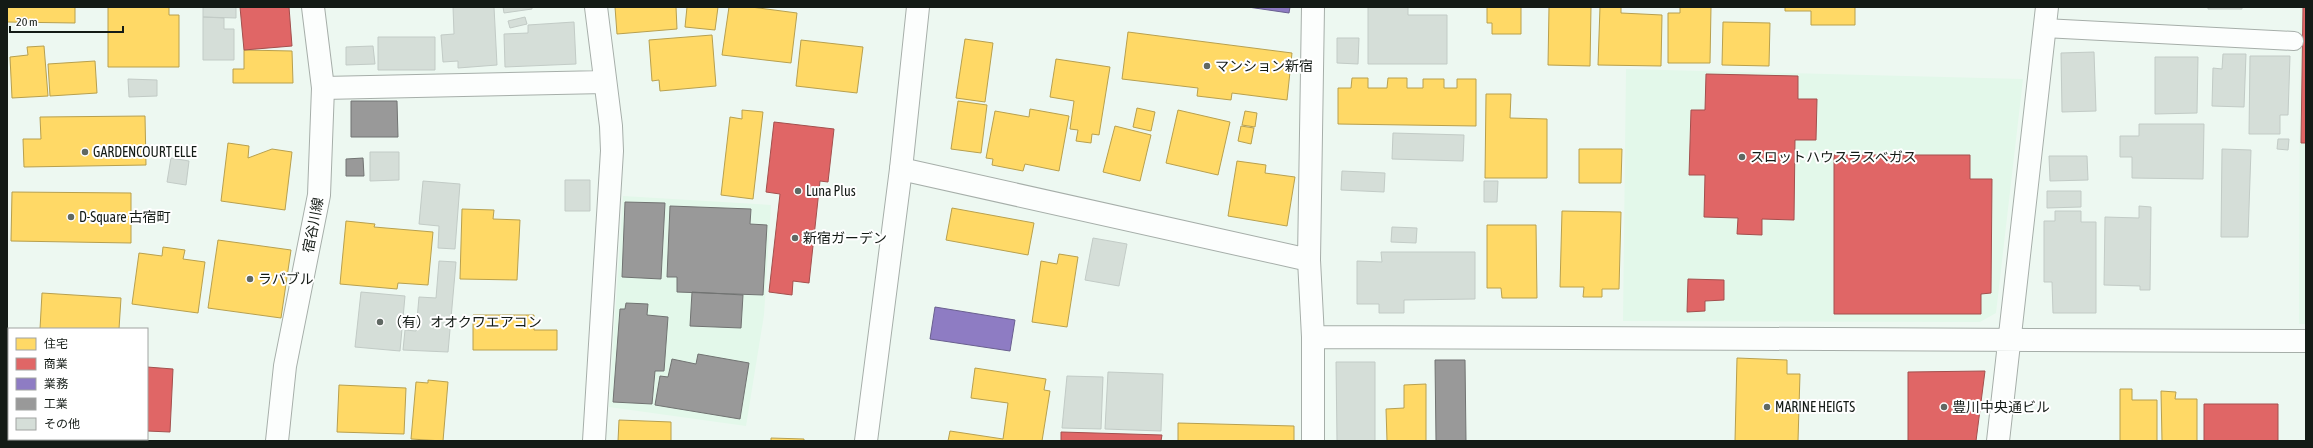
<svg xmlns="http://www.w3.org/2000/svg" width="2313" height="448" viewBox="0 0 2313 448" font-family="'Asap Condensed','Noto Sans JP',sans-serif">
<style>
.built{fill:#e3f8ea}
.homes{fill:#ffd966;stroke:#b8a04e}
.shops{fill:#e06666;stroke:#a3504e}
.offices{fill:#8e7cc3;stroke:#695f8f}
.industry{fill:#999;stroke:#717372}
.building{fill:#d5ded8;stroke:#c2cbc6}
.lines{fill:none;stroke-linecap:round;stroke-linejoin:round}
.lane-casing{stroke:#a6aea9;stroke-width:20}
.street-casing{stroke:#a6aea9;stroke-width:24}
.secondary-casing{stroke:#a6aea9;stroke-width:24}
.lane{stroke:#fcfefd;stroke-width:18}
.street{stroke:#fcfefd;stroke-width:22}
.secondary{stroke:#fcfefd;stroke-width:22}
.poi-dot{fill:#606863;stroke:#fff;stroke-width:1.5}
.labels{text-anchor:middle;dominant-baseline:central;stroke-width:4;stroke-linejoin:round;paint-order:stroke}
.poi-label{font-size:14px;fill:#141b16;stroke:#fff;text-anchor:start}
.street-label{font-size:14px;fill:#141b16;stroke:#fff}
</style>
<rect width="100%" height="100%" fill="#edf8f1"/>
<path class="built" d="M2300,7H2306V324H2299Z
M1626,69L2023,79L1996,313L1980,322L1623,321Z
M623,196L771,205L764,315L746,426L609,407Z"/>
<path class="homes" d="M7,7H75V23L7,22Z
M108,7H169V15H179V67H108Z
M615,7H676L677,29L617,34Z
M687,7H718L715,30L685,27Z
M729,7H751L797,13L791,63L722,55Z
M1487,7H1521V34H1492V23H1487Z
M1549,7H1591L1590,66L1548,65Z
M1600,7H1621V13L1662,15L1661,66L1598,65Z
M1680,7H1711L1710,63H1668V13H1680Z
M1785,7H1855V25H1811V11H1785Z
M1723,22L1770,23L1769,66L1722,65Z
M1128,32L1292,53L1287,100L1232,93L1231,100L1197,96L1198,88L1122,79Z
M712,35L716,86L660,91L659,80L652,81L649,40Z
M965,39L993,43L985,102L956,98Z
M801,40L863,47L857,93L796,86Z
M44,46L48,96L12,98L10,57L28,55L27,47Z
M244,50L292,51L293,83H233V69H244Z
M1056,59L1110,67L1099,135L1092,134L1091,143L1076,141L1078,130L1070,129L1074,101L1050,97Z
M95,61L97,93L50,96L48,64Z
M1352,78H1368V88H1387L1388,78H1407V88H1423V79H1444V88H1457V79H1476V126L1338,124V88H1351Z
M1486,94H1511L1510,118L1547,119V178H1485Z
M958,101L987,105L981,153L951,149Z
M1137,108L1155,112L1151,131L1133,127Z
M1030,109L1069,116L1059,171L1025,164L1023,171L992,165L993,159L986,158L995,111L1029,117Z
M742,110L763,112L753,199L721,195L730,117L742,119Z
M1178,110L1230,122L1218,175L1166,163Z
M1245,111L1257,113L1255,127L1242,125Z
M145,116L146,165L24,167L23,139H41L40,117Z
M1115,126L1151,135L1140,181L1103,172Z
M1241,126L1254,128L1251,144L1238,141Z
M228,143L249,146L248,158L272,149L292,152L285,210L221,201Z
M1579,149H1622L1621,183H1579Z
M1237,161L1266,165L1265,173L1295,177L1287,226L1228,216Z
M12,192L131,193V243L11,241Z
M952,208L1034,223L1028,255L946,240Z
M462,209L494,210L493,219L520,220L517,280L460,279Z
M1562,211L1621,212L1619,289H1602V297H1583L1584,287H1560Z
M346,221L375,224L374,227L433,232L428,285L398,283L397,289L340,284Z
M1487,225H1536L1537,298H1502L1501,288H1487Z
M218,240L291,250L281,318L208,308Z
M163,247L185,250L183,259L205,262L198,313L132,304L139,253L162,256Z
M1059,254L1078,257L1067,327L1032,322L1041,261L1057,264Z
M42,293L121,298L119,329H40Z
M473,315H534V330H557V350H473Z
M1737,358L1787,360V374H1800L1798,441H1735Z
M975,368L1046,379L1044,390L1050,391L1042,441H948L950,431L1003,439L1008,403L971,398Z
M428,380L448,382L443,441L411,439L416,382L428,383Z
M1426,384V441H1387L1386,409L1404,408V385Z
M339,385L406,388L404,434L337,432Z
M2120,389H2132V400H2157V441H2120Z
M2161,391L2176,392L2175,399H2197V441H2162Z
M619,420L671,422V441H618Z
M1178,423L1294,426V441H1178Z
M771,438L804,439V441H771Z"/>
<path class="shops" d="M240,7H289L292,46L244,50Z
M2303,7H2306V143H2301Z
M1706,74L1798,76V99H1817L1816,140H1795L1794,220L1762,219V235L1737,234L1738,218L1704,217L1705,175H1689L1691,110H1705Z
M774,122L834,129L828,182L820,181L809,283L793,281L792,295L769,292L780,194L766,192Z
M1834,155H1970V179H1992L1991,293L1981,294V314H1834Z
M1688,279L1724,280V300L1705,301V311L1687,312Z
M147,367L173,369L170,432L147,431Z
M1985,371L1976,441H1908V372Z
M2204,404H2278V441H2204Z
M1061,432L1162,435L1161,441H1061Z"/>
<path class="offices" d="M1248,7H1290L1289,13Z
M935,307L1015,320L1010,351L930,339Z"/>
<path class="industry" d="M351,101H397L398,137H351Z
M363,158L364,176H346V159Z
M625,202L665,203L661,279L622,277Z
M670,206L751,209L750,224L767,225L763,295L677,292V277H667Z
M692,292L743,295L741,328L690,326Z
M626,303L648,304L647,315L668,317L664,371H655L652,404L613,402L620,309H625Z
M698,354L749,363L740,419L655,405L660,376L668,377L672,359L696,364Z
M1435,360H1465L1466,441H1436Z"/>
<path class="building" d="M203,7H236V18L203,17Z
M453,7H494L497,65L458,68V61L443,62L441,35L454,34Z
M503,7H532V9L504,13Z
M1368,7H1408V15H1447V64H1368Z
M2208,7H2242V9H2208Z
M203,17L224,18V29H234V60H203Z
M525,17L527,24L510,28L508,21Z
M574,22L576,64L505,67L504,34L528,33V25Z
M378,37H435V70H378Z
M1337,38H1359L1358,64L1337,63Z
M373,46L375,64L346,65V47Z
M2094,52L2096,111L2062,112L2061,53Z
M2223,54H2246L2244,107L2212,106L2213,68L2222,69Z
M2250,56H2290L2288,115H2280V134H2249Z
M2155,57H2198L2197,113L2155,114Z
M128,79L157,80V96L129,97Z
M2139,124H2204L2203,179L2132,178V157H2120V136H2139Z
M1393,133L1464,135L1463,161L1392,159Z
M2278,139H2289L2288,150L2277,149Z
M2222,149L2251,150L2248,237H2221Z
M370,152H399V180L370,181Z
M2049,156H2087L2088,180L2050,181Z
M171,158L189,161L186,185L167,182Z
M1342,171L1385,173L1384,192L1341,190Z
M565,180H590V211H565Z
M423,181L460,184L455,249L438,248L439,226L419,224Z
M1484,181H1498L1497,202H1484Z
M2047,191H2081V207L2047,208Z
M2139,206L2151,207L2150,290H2140V286L2104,285L2105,217L2139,218Z
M2055,211H2081V222H2096V313H2053L2052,282H2044V221H2055Z
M1392,227L1417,228L1416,243L1391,242Z
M1093,238L1127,244L1119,286L1085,280Z
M1381,252H1475V299L1404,300V313H1379V304H1357V261L1382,262Z
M439,261L456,262L448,352L403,350L405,330L416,331L419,297L436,298Z
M361,292L405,296L400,351L355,347Z
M1336,362H1375V441H1337Z
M1108,372L1163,374L1161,431L1105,429Z
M1067,376L1103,377L1101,429L1062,428Z"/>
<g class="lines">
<g class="lane-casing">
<path id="lane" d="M2044,28L2294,41"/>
</g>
<g class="street-casing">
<path id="street" d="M323,88L605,82
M901,169L1309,260
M1313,337L2306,341
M594,441L612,151L611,126L596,7
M1313,441V337L1309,260L1313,7
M1998,441L2047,7"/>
</g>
<g class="secondary-casing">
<path id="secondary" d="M277,441L285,366L319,195L323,88L313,7
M866,441L901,169L918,7"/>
</g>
<use href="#lane" class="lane"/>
<use href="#street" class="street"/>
<use href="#secondary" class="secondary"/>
</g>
<g class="poi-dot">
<circle cx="1207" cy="66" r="4"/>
<circle cx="85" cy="152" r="4"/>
<circle cx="1742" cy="157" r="4"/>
<circle cx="798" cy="191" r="4"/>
<circle cx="71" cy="217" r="4"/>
<circle cx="795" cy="238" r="4"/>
<circle cx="250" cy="279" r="4"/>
<circle cx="380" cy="322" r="4"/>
<circle cx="1767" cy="407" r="4"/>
<circle cx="1944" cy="407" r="4"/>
</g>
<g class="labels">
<g class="poi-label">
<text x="1215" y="66">マンション新宿</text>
<text x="93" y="152">GARDENCOURT ELLE</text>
<text x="1750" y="157">スロットハウスラスベガス</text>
<text x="806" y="191">Luna Plus</text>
<text x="79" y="217">D-Square 古宿町</text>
<text x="803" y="238">新宿ガーデン</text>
<text x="258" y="279">ラバブル</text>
<text x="388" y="322">（有）オオクワエアコン</text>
<text x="1775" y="407">MARINE HEIGTS</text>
<text x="1952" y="407">豊川中央通ビル</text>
</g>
<g class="street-label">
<text transform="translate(313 225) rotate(-79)">宿谷川線</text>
</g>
</g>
<rect width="2313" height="448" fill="none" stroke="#141b16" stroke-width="16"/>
<rect x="8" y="328" width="140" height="112" fill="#ffffff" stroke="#a1a4a2"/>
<rect x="16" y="338" width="20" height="12" fill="#ffd966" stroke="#a1a4a2"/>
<text x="44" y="348" font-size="12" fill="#141b16">住宅</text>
<rect x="16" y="358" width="20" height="12" fill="#e06666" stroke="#a1a4a2"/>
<text x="44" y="368" font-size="12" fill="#141b16">商業</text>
<rect x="16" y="378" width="20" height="12" fill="#8e7cc3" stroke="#a1a4a2"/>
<text x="44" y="388" font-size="12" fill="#141b16">業務</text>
<rect x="16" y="398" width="20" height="12" fill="#999999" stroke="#a1a4a2"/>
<text x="44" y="408" font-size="12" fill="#141b16">工業</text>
<rect x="16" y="418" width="20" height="12" fill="#d5ded8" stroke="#a1a4a2"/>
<text x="44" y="428" font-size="12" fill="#141b16">その他</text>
<path d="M10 26v6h113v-6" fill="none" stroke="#141b16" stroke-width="2"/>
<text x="16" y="26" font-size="12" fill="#141b16" stroke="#ffffff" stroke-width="3" paint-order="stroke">20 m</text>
</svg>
